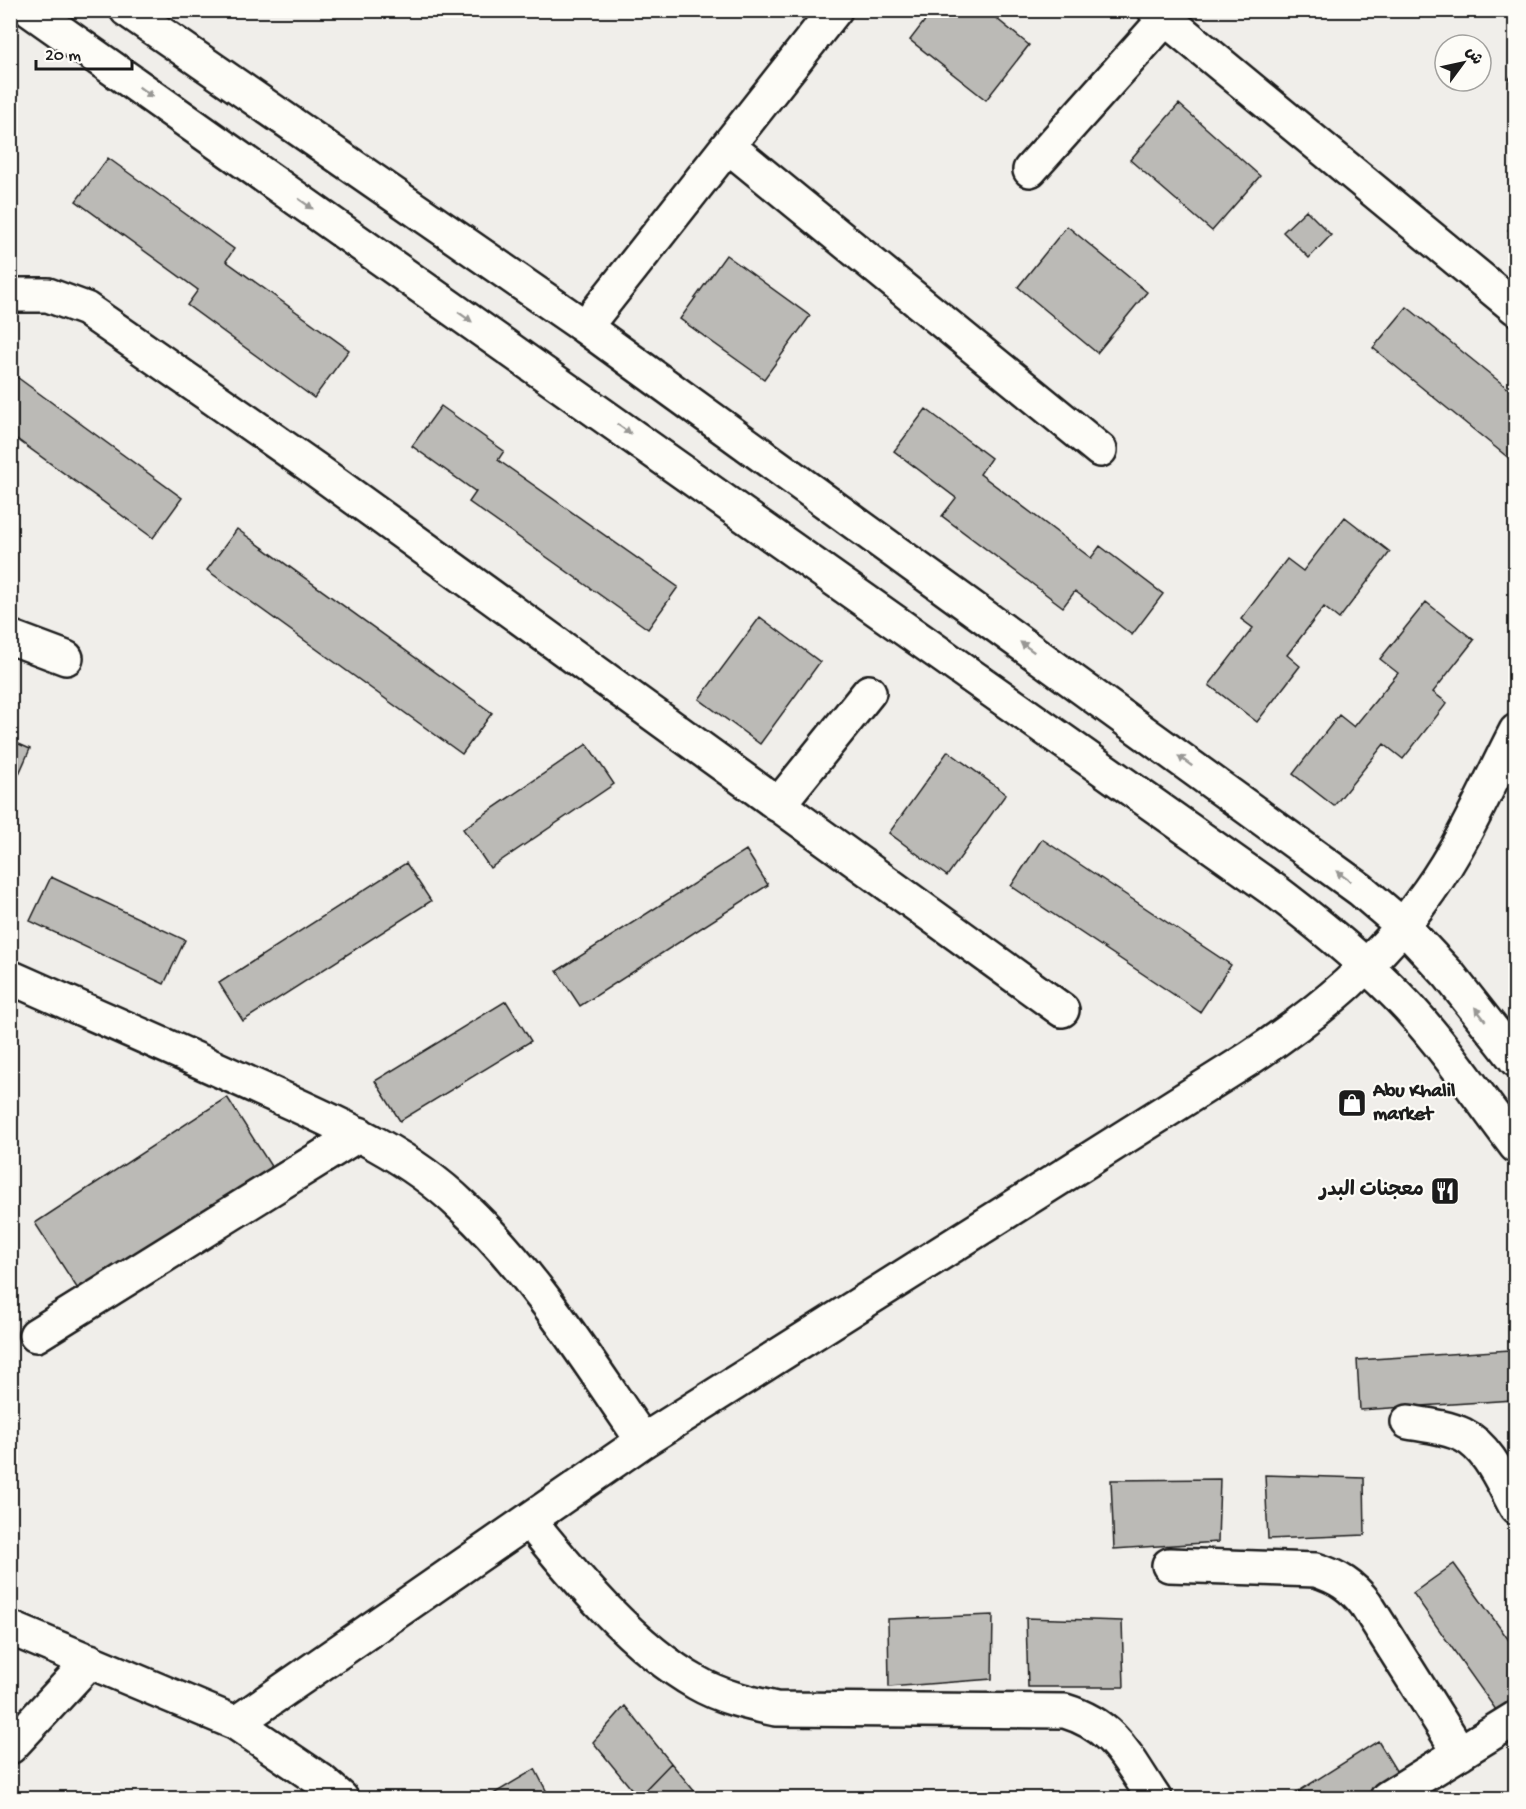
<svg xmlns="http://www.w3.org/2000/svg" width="1526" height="1809" viewBox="0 0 1526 1809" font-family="'Gochi Hand','Playpen Sans Arabic',sans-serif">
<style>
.building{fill:#bbbab6;stroke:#1c1c1c;stroke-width:1.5}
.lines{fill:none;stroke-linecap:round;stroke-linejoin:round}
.minor-casing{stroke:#1c1c1c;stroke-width:38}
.minor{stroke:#fdfcf7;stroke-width:33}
.oneway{fill:#989794}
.labels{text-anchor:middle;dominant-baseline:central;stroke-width:4.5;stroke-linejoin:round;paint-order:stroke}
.poi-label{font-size:20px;font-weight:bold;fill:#1c1c1c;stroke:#fdfcf7;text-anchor:start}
</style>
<rect width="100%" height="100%" fill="#f0eeea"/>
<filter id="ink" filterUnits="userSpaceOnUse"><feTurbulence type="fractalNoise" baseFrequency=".0167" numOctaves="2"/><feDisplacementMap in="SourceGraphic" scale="12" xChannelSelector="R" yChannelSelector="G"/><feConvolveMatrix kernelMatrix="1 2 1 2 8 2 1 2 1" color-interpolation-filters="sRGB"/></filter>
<g filter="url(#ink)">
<path class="building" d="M933,10H986L1029,45L986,100L910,40Z
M1516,70V84L1509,79Z
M1179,104L1260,176L1212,231L1130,160Z
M108,158L234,249L226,261L349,350L314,398L187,305L198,290L76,201Z
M1306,210L1331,235L1309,258L1283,232Z
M1516,219V235L1508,230Z
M1067,226L1147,292L1097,353L1018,287Z
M726,255L810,316L764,379L680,319Z
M1407,307L1516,395V464L1373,348Z
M10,372L182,498L153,538L10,434Z
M441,406L504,451L498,460L678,587L648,629L469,502L476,492L412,446Z
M926,409L991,458L980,474L1091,558L1100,546L1163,594L1132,635L1075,591L1063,607L942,516L956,498L894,451Z
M1345,517L1390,552L1339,619L1324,607L1287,655L1300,666L1257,722L1209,685L1253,628L1241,619L1287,559L1303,571Z
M237,529L492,713L462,754L207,570Z
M1426,602L1474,640L1433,692L1447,703L1403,759L1384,744L1334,806L1293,774L1339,715L1354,727L1398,673L1380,659Z
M760,617L820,662L760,744L699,699Z
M10,740L30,749L14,785L10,784Z
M587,744L614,784L490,868L463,829Z
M948,751L1006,794L947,876L889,833Z
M1042,839L1231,965L1200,1012L1011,886Z
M746,850L768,885L580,1006L557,971Z
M406,863L431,901L243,1021L219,983Z
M51,877L185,940L164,984L30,921Z
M506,1001L531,1041L400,1121L375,1081Z
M227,1097L274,1171L83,1297L35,1223Z
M1510,1350L1513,1400L1360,1410L1357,1360Z
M1512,1372H1516V1427H1515Z
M1265,1475L1364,1478L1365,1535L1268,1539Z
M1220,1479L1218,1542L1114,1549L1111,1480Z
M1454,1564L1516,1650V1706L1501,1717L1413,1593Z
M993,1615L992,1679L889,1687L888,1619Z
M1026,1618L1122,1621L1124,1687H1028Z
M625,1706L671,1763L638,1797L593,1742Z
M1378,1741L1406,1787L1388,1798H1288Z
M671,1763L700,1798H639L638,1797Z
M535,1769L550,1798H491L490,1796Z"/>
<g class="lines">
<g class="minor-casing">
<path id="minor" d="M30,10L1278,893C1325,929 1369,965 1409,1008C1448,1051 1481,1100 1516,1146
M127,10L585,327L1361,890L1403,926L1449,975L1516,1060
M1155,10L1516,308
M728,146L1100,450
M1030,170L1165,19
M10,295H48L86,309L315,469L1062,1010
M585,327L835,10
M10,637L66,658
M778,805L869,692
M10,977C93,1014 176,1050 259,1088C329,1120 404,1150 461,1205C534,1273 587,1360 643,1441
M36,1335L359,1134
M1408,1422C1426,1425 1446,1427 1463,1435C1489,1448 1502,1482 1516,1507
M529,1520C574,1576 634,1648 697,1683C721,1697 749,1703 776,1709L1065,1711C1115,1726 1127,1758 1154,1798
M1169,1565L1316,1570C1338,1577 1352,1586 1366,1604L1460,1753
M10,1628L236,1723L320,1780L341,1798
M236,1723L643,1441L1250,1058C1322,1010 1379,963 1429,891C1464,842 1488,785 1516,731
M10,1747L90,1661
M1387,1798L1516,1718"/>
</g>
<use href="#minor" class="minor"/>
</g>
<defs><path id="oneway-solid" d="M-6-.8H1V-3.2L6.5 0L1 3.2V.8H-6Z" transform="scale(1.5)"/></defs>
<g class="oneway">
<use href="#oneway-solid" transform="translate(146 92) rotate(35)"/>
<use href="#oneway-solid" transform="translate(306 204) rotate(35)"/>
<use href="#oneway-solid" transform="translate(465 317) rotate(35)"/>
<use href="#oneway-solid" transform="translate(624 429) rotate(35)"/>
<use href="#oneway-solid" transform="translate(1027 647) rotate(-144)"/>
<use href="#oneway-solid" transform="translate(1185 761) rotate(-144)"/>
<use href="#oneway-solid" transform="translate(1343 876) rotate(-143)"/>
<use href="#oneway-solid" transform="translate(1480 1014) rotate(-128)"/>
</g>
</g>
<defs>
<g id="shop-square" transform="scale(1.5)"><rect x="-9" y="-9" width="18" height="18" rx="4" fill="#1c1c1c" stroke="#fdfcf7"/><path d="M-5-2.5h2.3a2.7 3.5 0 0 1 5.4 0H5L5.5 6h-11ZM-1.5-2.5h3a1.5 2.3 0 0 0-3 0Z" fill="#fff"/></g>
<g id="restaurant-square" transform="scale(1.5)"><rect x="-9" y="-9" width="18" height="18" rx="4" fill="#1c1c1c" stroke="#fdfcf7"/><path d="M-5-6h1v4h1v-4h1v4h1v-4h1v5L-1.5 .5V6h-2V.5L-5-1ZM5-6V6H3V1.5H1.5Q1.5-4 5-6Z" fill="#fff"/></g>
</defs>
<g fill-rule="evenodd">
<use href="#shop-square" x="1352" y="1103"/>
<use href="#restaurant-square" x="1445" y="1191"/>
</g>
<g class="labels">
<g class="poi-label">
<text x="1373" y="1092">Abu Khalil<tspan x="1373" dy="23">market</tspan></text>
<text x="1424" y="1191" text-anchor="end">معجنات البدر</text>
</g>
</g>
<rect width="1526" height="1809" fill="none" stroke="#fdfcf7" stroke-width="36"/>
<rect x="18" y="18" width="1490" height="1773" fill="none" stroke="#1c1c1c" stroke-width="2" filter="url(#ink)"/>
<g transform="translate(1463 63) rotate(57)"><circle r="28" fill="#fdfcf7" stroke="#a3a29f" stroke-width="1.5"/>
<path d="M0-4.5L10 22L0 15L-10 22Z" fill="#1c1c1c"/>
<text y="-9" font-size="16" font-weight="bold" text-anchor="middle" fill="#1c1c1c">ش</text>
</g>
<path d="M36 60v9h96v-9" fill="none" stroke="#1c1c1c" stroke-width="3"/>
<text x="45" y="60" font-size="18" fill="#1c1c1c" stroke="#fdfcf7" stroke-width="4.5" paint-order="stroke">20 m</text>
</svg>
